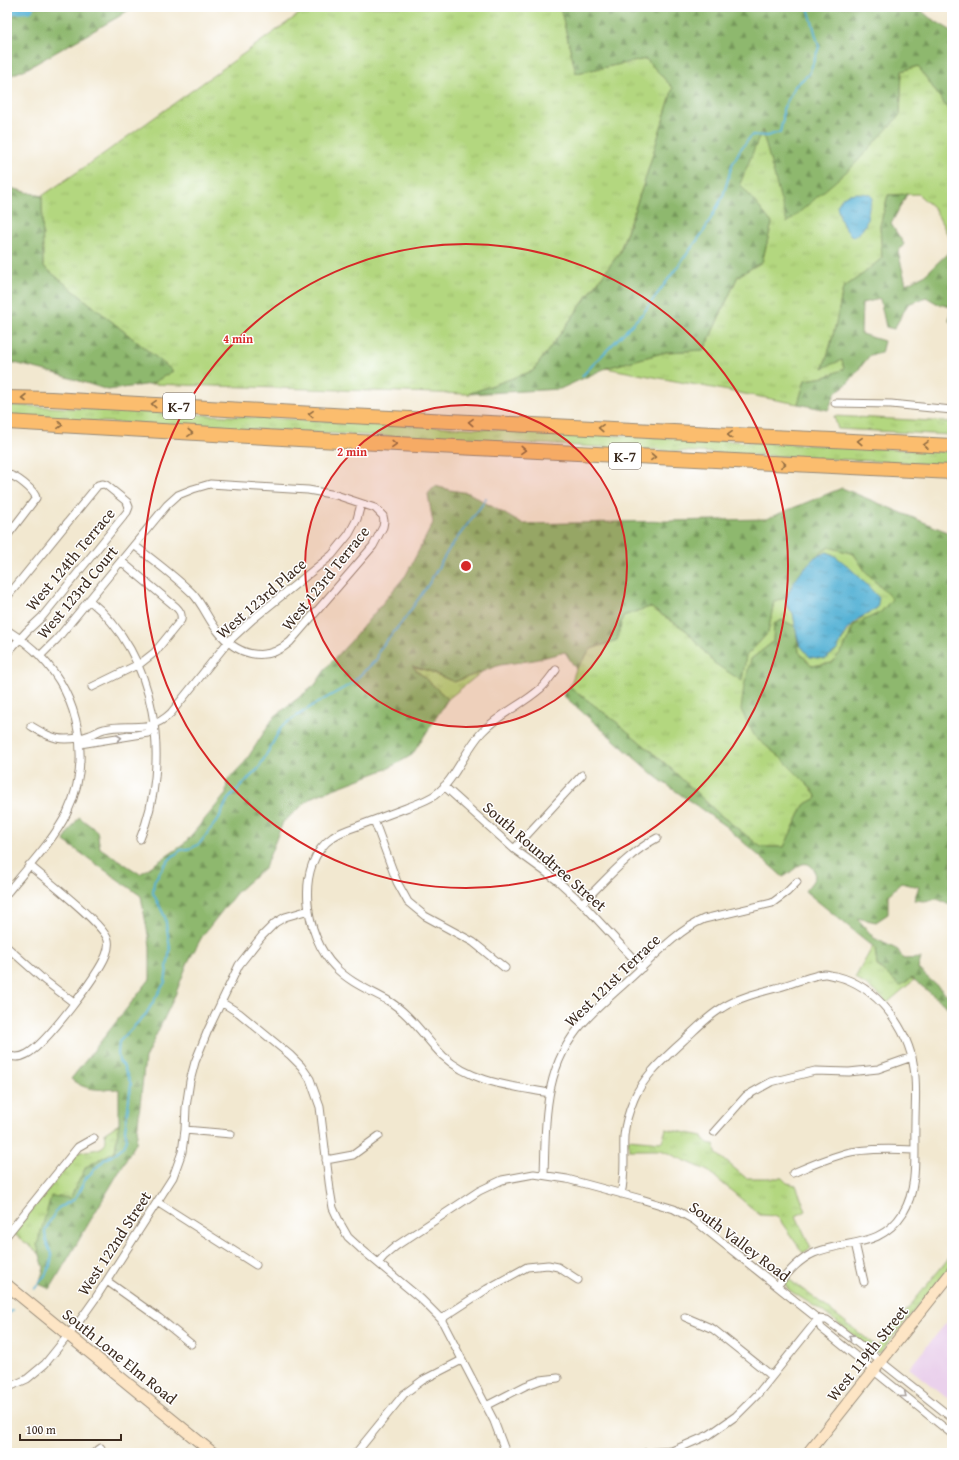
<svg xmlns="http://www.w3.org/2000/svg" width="959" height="1460" viewBox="0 0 959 1460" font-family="'Gentium Book Plus',serif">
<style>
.built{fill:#ead1ec}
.grass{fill:url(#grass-tufts);stroke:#77804e}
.forest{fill:url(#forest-firs);stroke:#647146}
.water{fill:url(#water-ripples);stroke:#496e7a}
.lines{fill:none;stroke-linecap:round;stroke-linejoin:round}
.stream{stroke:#57b2d5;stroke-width:2}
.river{stroke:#57b2d5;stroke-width:12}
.street-casing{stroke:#968977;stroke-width:9}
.secondary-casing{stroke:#968977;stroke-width:13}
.highway-casing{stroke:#968977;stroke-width:16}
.street{stroke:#fff;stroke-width:7}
.secondary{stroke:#fde5c5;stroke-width:11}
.highway{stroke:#fbbd6e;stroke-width:14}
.oneway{stroke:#916c42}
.oneway2{stroke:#a79f9a}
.ring{fill:none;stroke:#d62828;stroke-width:2}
.labels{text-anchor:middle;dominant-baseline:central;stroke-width:3;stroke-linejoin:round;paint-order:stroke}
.shield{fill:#fff;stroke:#766a62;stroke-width:1}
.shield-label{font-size:15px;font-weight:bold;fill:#3b2a1e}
.street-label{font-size:16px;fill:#3b2a1e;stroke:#fff}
.centre{fill:#d62828;stroke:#fff;stroke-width:2}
.ring-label{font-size:12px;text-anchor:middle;font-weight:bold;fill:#d62828;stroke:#fff;stroke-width:3;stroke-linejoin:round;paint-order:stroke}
</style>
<defs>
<pattern id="grass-tufts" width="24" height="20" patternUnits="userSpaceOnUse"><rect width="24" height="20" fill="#b3d77f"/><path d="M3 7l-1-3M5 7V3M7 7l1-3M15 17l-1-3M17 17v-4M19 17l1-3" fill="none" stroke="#9bb96d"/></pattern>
<pattern id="forest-firs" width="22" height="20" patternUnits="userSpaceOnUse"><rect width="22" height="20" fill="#8eb86e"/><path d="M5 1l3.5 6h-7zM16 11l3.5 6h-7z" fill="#75965a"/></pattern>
<pattern id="water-ripples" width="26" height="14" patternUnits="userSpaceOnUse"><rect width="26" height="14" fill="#57b2d5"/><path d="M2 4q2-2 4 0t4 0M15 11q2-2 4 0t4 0" fill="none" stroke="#4991ac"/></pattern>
</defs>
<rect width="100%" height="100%" fill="#fff"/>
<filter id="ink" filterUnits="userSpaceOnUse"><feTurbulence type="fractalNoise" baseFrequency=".025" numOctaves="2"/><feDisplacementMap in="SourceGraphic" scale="8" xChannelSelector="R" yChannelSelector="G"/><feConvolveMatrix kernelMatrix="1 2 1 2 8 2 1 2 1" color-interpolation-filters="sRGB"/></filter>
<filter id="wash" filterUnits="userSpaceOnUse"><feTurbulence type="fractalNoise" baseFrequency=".012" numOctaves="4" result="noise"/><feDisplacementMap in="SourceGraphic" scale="16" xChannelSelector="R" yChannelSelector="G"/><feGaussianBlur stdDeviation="0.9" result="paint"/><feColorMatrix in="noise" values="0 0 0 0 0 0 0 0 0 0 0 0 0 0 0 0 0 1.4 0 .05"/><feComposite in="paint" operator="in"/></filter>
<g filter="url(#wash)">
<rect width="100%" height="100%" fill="#f2e8d0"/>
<path class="built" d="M952,1316V1402L909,1368Z"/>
<path class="grass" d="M309,7H560L576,73L646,59L673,88L645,180L619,253L533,371L468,394L151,384L173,371L43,266L42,196L92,162Z
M918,66L952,115V243L934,208L918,194L888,195L880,226L882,258L863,274L843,288C838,315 833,341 823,367L842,360L844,369L825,377L805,380L798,404L606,368L666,352L704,350L738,276L762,262L772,223L739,184L762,130L788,222L900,115L902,71Z
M7,405L952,452V465L7,417Z
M834,416L952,422V435L838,429Z
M829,547L854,554L866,572L893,599L881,612L854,625L844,648L832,663L812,666L799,652L797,636L800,645L837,650C849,626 854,622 877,608L869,587L832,554L827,552L815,557Z
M786,598V605L793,613L796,627L782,620L774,624L773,642L751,659L755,737C775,753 805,775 817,798L804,805L784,847H761L719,814L667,765L615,721L570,687L576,669L591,649L617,640L623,616L650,607L687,631L714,663L746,656L768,633L774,601Z
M411,666L429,671L454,682L483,671L448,699Z
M873,946L875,948L877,966L900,985L911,978L914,980L887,1003L875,991L855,978Z
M119,1124L115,1151L86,1167L70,1198L37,1245L40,1254L13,1233L78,1153C89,1148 111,1154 105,1133Z
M666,1129L703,1136C705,1142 708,1144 714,1144L716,1153L746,1178H782L787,1183L796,1185L806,1211L796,1216L811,1248L803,1253L777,1216L760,1215L708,1171L661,1150H629L628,1139L662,1142Z
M952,1254V1264L880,1353L875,1352L822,1311L792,1292L788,1289L785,1284L787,1278L820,1302L877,1347Z"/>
<path class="forest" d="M7,7H133L118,17L28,68L7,77Z
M560,7H917L930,18L952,31V115L918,66L902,71L900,115L853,166L787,223L762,130L740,184L772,223L762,262L738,276L704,350L666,352L606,368L560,389L468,394L533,371L620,252L645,180L673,88L646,59L576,73Z
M7,187L42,196L43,266L173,371L151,384L108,390L54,373L7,361Z
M907,194L891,224L904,244L898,252L906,284L926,274L952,249V323L949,321L951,307L938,304L926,297L908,304L894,329L886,327L880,299L862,303L861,334L884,341L881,353L870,355L848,383L836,392L828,410L798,404L805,380L825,377L844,369L842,360L823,368C833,341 838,315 843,288L863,274L882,258L880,226L888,195Z
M435,486L450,490L469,493L522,524L766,519L842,488L952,534V905L937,899L924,901L914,900L919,887L901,883L888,895V914L876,922L857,918L874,938L898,950L903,959L921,958L918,969L952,999V1011L912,978L900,986L877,965L875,948L805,891C810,884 821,875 811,866C809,864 806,863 802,864C795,867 790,874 783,877L725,826L656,777L563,695L570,687L615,721L667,765L719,814L761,847H784L804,805L817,798L812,789L781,758L755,737L741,710L744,686L751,659L773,642L774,624L782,620L796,627L799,652L812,666L832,663L844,648L854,625L881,612L892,599L866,572L854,554L829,547C806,562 798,575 786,598L774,601L768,633L746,656L742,681L714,663L687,631L650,607L623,616L617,640L591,649L576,669L565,652L534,660L500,665L454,682L429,671L412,666L448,699L412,755L389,768L312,797L283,822L265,867L237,892L203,935L188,962L174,998L145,1058L136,1143L50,1289L39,1284L44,1268L37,1245L51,1196L70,1198L86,1167L115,1151L119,1124V1089C101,1090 85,1091 71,1079L150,979V946L141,896L64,841L68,833L79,817L97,831L100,848L140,874L183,845L226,794L227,781L245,762L274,717L315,685L327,667L351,641L406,575L433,523L428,494Z"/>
<path class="water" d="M859,193L869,194L873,198C864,212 873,226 853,237C842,228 840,218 837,206C844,194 846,194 859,193Z
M827,552C843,558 867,585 879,598L877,608L858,619L846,631L837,650L825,659L810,657L800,645L797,636L793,613L786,605V598L797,576L815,557Z"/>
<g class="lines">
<path class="stream" d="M582,376L644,312L704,231L723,196L732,165L740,150L752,135L767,136L780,132L783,119V109L795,86L809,74L819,47L808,7
M34,1289L44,1277L50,1266L52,1256L46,1241L45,1231L51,1219L58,1208L75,1199L86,1178L105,1159L113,1155L124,1146L127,1139L125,1130L131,1084L123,1065L119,1061L118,1053L119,1042L146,1014L165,982L170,948L165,917L153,893L154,881L166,863L173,856L181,850L192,848L200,843L219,818L228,799L259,768L282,726L312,706L351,684L377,659L379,650L406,617L428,585L449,549L482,505L486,498
M7,1315L13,1310"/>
<path class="river" d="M7,10L14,8L28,7"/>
</g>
</g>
<g filter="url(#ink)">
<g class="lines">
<g class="street-casing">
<path id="street" d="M835,403L891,404L952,410
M7,475C15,474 35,491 36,498L7,536
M7,597L98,485L103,484L106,485L127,502L129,507L127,512L42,617L27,631L7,653
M89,600C157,654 172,762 140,839
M7,630C18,637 31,646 40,656C80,697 92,761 67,813C53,841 27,868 7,893
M40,656L57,639L167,505L178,495L193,489L210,484L308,490L336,495L375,508L383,516L384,521L383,527L373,546L290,642C265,664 236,655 217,630C208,619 203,605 193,594C175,576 154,561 134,545
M92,687L141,663L155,652L181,620C182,614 180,611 176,607L121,561
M31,726C41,732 52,739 65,739C73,739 82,738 90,735C94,734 99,730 104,729C130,722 148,735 171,713L228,642L253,619L332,555L349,534L357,519L361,504
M80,744L148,733L155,724
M444,786L514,849L558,881L582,903L642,968
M374,820L397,882L408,902L425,916L473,942L505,968
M514,849L582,775
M582,903C606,880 627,854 657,838
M7,947L44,980L74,1003
M221,1002L239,1013L290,1055L301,1066L310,1079L320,1107L330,1190L333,1208L340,1223L348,1237L360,1248L421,1299L441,1319L494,1421L506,1453
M7,1055C14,1058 20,1058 27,1054C46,1044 98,975 106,955C108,950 109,945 108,940C103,923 45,879 29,865
M549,1093C512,1086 472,1083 443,1056C424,1037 411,1014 387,1000C369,990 349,982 335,967C305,937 293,864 333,837C340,832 349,829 358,826C374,820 390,814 406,808C416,804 426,801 435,795C455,780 465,750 482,732C499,714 522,705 540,689C546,684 551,676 556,670
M185,1130L231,1134
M714,1132L746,1096L771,1082L815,1071L849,1072L878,1069L912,1057
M326,1160L353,1155L379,1136
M793,1173C809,1166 826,1159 843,1154C862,1148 893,1149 914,1150
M544,1175C546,1120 543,1067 583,1023C599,1005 618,990 636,973C655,955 680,929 704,919L772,903L787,892L797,882
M621,1194C626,1173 623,1156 624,1136C625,1123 629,1111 634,1099C644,1075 665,1058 684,1040C696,1029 708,1016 722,1008C739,997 761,992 780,987C790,984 816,974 825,974C828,974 832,976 836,976C877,986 908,1028 914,1068C917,1085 915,1105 915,1122C914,1152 919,1187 903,1213C880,1249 848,1239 814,1253C798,1260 788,1273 777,1286
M157,1202L256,1265
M7,1235L78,1147L94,1138
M855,1243L864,1282
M378,1263L384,1256L396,1246L479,1191L502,1180L534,1174L567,1179L641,1199L674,1209L694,1220L818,1319L821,1328L952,1434
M107,1281L159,1318L191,1344
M685,1317L713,1329L772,1376
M441,1319L487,1289L527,1267L548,1265L558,1267L578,1280
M818,1319L827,1320L855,1341L952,1418
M7,1388L27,1379L45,1364L78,1323L95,1299L173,1177L182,1152L185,1130L186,1107L190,1081L195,1062L208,1030L239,965L262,936L275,923L285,917L309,910
M486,1406L525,1386L541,1380L558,1378
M94,1453L101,1448
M356,1453L404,1394L423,1380L462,1360
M645,1453L672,1451L709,1435L736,1416L757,1395L818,1319"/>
</g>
<g class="secondary-casing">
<path id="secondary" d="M7,1285L213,1453
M808,1453L952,1272"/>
</g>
<g class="highway-casing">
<path id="highway" d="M7,398L51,399L350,416L952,446
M7,422L299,439L952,472"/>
</g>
<use href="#street" class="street"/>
<use href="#secondary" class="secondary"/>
<use href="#highway" class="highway"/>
</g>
<defs><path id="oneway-chevron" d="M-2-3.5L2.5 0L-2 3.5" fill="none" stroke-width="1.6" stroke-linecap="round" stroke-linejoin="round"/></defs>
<g class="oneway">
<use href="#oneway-chevron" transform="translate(24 398) rotate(-180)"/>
<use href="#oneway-chevron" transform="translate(154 404) rotate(-177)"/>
<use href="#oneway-chevron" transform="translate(311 414) rotate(-177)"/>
<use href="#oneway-chevron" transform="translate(471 422) rotate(-177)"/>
<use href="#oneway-chevron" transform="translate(60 425) rotate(3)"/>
<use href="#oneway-chevron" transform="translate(601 428) rotate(-177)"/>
<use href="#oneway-chevron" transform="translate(190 433) rotate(3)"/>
<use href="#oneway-chevron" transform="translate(730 435) rotate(-177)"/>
<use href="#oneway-chevron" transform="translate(860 441) rotate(-177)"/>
<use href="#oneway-chevron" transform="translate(394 444) rotate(3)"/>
<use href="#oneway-chevron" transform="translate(926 445) rotate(-177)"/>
<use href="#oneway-chevron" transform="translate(523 450) rotate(3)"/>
<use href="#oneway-chevron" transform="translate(653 457) rotate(3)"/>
<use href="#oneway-chevron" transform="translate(783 464) rotate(3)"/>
</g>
<g class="oneway2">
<use href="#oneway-chevron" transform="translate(119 738) rotate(-6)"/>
<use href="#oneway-chevron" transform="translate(851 1337) rotate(-145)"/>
<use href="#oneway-chevron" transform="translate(904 1395) rotate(39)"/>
</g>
</g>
<circle cx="466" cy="566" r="161" fill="#d62828" fill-opacity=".12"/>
<g class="ring">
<circle cx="466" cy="566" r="161"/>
<circle cx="466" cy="566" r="322"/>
</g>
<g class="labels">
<g class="shield">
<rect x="163" y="393" width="32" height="26" rx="3"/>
<rect x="609" y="443" width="32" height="26" rx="3"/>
</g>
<g class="shield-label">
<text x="179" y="406">K-7</text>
<text x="625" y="456">K-7</text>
</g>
<g class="street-label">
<text transform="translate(70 559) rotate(-50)">West 124th Terrace</text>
<text transform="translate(325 578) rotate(-51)">West 123rd Terrace</text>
<text transform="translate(77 592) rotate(-50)">West 123rd Court</text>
<text transform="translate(261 598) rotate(-41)">West 123rd Place</text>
<text transform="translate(545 856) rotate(41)">South Roundtree Street</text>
<text transform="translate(612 980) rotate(-44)">West 121st Terrace</text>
<text transform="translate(740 1241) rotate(37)">South Valley Road</text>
<text transform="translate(114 1243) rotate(-57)">West 122nd Street</text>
<text transform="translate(867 1353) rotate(-51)">West 119th Street</text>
<text transform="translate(120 1356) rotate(39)">South Lone Elm Road</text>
</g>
</g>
<circle cx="466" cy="566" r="6" class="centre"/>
<g class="ring-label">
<text x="238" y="343">4 min</text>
<text x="352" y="456">2 min</text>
</g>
<rect width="959" height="1460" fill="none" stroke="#fff" stroke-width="24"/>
<path d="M20 1434v6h101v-6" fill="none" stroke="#3b2a1e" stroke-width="2"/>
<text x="26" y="1434" font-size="12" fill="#3b2a1e" stroke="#ffffff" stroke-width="3" paint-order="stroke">100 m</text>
</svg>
